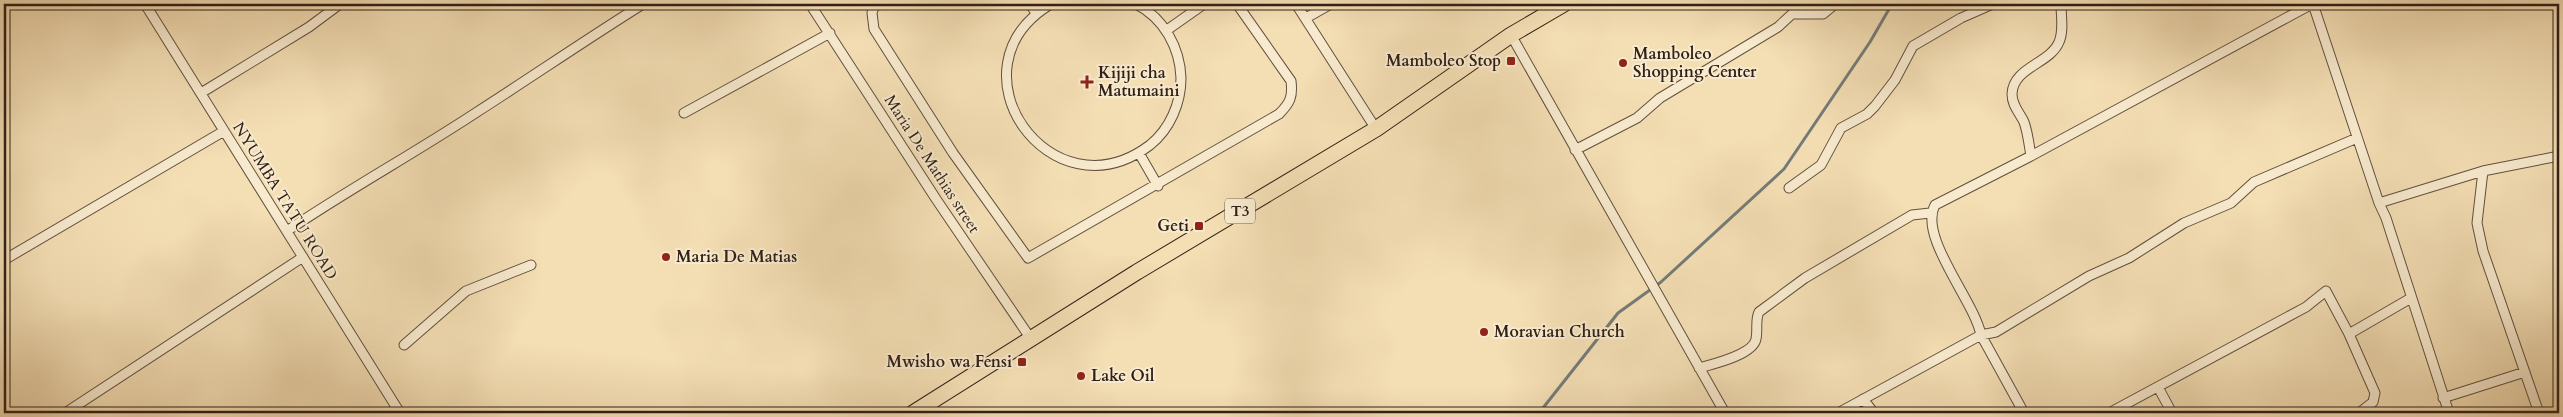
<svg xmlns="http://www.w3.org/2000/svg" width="2563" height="417" viewBox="0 0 2563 417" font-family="Cardo,serif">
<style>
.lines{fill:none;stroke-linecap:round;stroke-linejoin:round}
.stream{stroke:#747c78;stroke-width:3}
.minor-casing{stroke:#61503e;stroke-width:11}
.trunk-casing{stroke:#302017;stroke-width:17}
.minor{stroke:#f8eace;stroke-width:9}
.trunk{stroke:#f4deb4;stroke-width:15}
.poi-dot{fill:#8f2418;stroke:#f8eace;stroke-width:2}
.labels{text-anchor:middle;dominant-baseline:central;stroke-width:4;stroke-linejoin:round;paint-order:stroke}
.shield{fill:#f8eace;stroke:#6c5d4e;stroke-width:1}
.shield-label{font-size:15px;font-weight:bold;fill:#302017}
.poi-label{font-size:16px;font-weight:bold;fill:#302017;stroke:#f8eace;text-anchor:start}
.street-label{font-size:16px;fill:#302017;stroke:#f8eace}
</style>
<rect width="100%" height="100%" fill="#f4deb4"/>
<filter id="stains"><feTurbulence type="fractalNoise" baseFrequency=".004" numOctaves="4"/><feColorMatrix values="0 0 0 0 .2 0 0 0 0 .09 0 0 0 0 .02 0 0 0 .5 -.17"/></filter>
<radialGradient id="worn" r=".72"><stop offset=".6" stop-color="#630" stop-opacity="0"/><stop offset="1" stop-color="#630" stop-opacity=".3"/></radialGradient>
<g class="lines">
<path class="stream" d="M1539,413L1618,313L1661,282L1784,169L1870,42L1892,4"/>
<g class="minor-casing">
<path id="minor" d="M145,4L400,413
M810,4L936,199L1031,339
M875,4L872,13L874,29L953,153L1028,258L1279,114C1290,103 1293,97 1291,81L1237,4
M1030,4L1036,13
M1051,4C944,68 1051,220 1150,145C1170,129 1181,103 1181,78C1180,48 1164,18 1136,4
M1296,4L1376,129
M2313,4L2379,203L2386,218L2449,413
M1306,18L1331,4
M1167,30L1204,4
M1511,35L1725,413
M201,93L309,27L340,4
M684,113L830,33
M1575,150L1637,118L1660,98L1778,27L1792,14H1823L1835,4
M1139,153L1158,186
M2031,156C2029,145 2028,133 2024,122C2020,113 2012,106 2012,94C2013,67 2050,64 2059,42C2064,31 2061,16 2061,4
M2483,171L2477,223L2483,251L2539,413
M1789,188L1821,165L1841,128L1867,114L1875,106L1895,80L1913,46L1961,18L1993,4
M2379,203L2483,171L2559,156
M287,231C349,189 415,153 477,112C533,76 587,39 643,4
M4,260L224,131
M2349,334L2411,298
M404,345L466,291L531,265
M1699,368C1713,364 1753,355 1756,339C1758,330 1755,320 1759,312L1805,278L1912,215L1930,213
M2158,387L2172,413
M2443,398L2525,372
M1863,399L1874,413
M65,413L303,257
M1838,413L1981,335C1974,300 1918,237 1935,205L2031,156L2312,4
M2024,413L1981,335L1996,332L2089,276L2129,258L2184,223L2231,203L2254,182L2357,138
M2109,413L2306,307L2326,291L2349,334L2375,393L2373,402L2359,413"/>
</g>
<g class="trunk-casing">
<path id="trunk" d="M913,413L1137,272L1376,129L1511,35L1564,4"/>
</g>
<use href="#minor" class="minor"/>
<use href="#trunk" class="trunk"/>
</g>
<g class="poi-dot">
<rect x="1506" y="56" width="10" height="10" rx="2.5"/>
<circle cx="1623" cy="63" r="5"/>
<path d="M1084.5 74.5h5v5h5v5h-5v5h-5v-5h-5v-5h5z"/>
<rect x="1194" y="221" width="10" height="10" rx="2.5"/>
<circle cx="666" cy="257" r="5"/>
<circle cx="1484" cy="332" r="5"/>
<rect x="1017" y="357" width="10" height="10" rx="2.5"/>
<circle cx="1081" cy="376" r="5"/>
</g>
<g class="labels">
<rect class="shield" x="1225" y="198.5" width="30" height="25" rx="4"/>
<g class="shield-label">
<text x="1240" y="211">T3</text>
</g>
<g class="poi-label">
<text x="1633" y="54">Mamboleo<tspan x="1633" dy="18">Shopping Center</tspan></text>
<text x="1501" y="61" text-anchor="end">Mamboleo Stop</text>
<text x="1098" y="73">Kijiji cha<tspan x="1098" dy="18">Matumaini</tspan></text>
<text x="1189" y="226" text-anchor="end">Geti</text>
<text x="676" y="257">Maria De Matias</text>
<text x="1494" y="332">Moravian Church</text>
<text x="1012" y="362" text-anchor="end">Mwisho wa Fensi</text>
<text x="1091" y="376">Lake Oil</text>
</g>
<g class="street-label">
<text transform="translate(932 164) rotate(57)">Maria De Mathias street</text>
<text transform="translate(285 201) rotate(58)">NYUMBA TATU ROAD</text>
</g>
</g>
<rect width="2563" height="417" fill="none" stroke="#f4deb4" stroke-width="20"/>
<rect x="5" y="5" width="2553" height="407" fill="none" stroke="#302017" stroke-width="2.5"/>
<rect x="10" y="10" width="2543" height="397" fill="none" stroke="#302017"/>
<rect width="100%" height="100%" filter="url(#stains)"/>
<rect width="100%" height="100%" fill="url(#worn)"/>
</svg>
